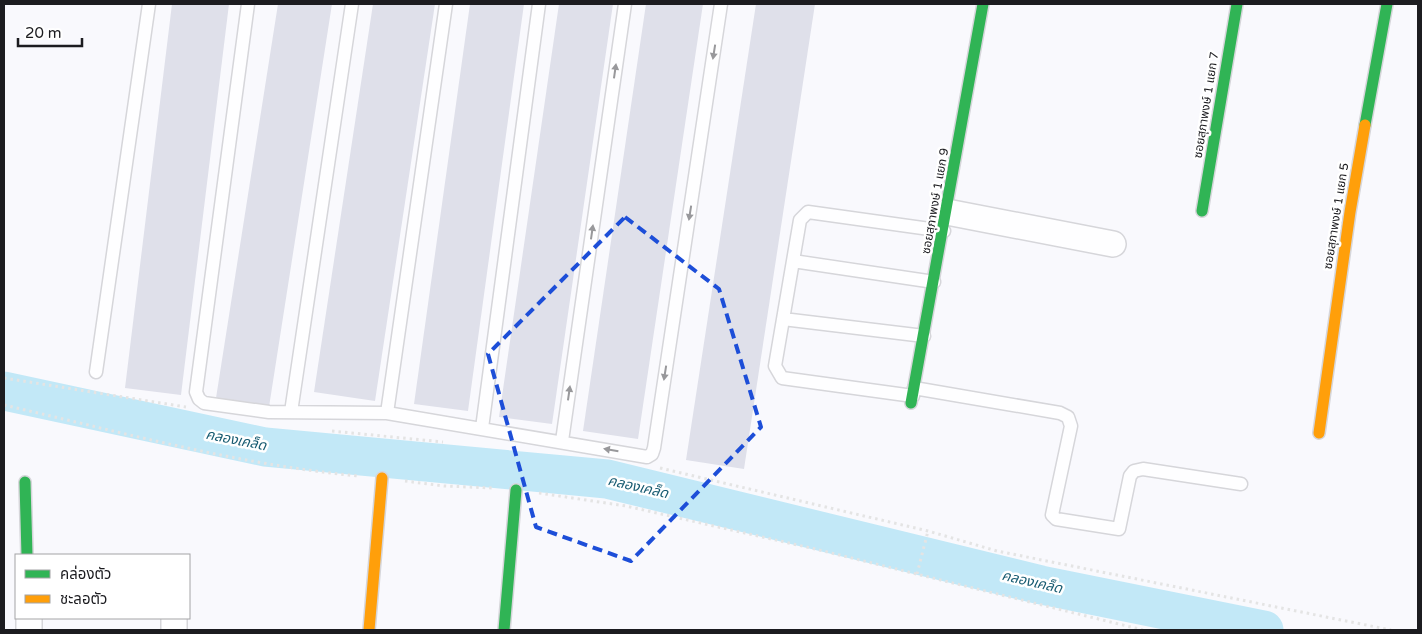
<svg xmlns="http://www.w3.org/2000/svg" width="1422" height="634" viewBox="0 0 1422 634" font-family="'Varela Round','Noto Sans Thai',sans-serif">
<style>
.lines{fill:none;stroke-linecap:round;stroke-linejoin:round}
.river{stroke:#c2e8f7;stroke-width:39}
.building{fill:#dfe0ea}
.lane-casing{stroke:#d6d6da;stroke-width:15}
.street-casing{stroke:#d6d6da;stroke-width:28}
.fast-casing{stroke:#d6d6da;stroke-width:14}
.slow-casing{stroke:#d6d6da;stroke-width:14}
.path{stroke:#e4e4e4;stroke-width:3;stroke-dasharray:2.5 4;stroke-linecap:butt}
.lane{stroke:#fefeff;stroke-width:12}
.street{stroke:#fefeff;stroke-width:25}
.fast{stroke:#30b455;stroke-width:11}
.slow{stroke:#ff9f0a;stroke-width:11}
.oneway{fill:#98989b}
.marked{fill:none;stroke:#1d4ed8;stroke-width:4;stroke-dasharray:10 6;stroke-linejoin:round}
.labels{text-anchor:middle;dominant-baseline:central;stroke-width:5;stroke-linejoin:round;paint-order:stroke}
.street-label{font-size:12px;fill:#1c1c20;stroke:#fff}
.water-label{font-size:14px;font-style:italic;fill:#175b71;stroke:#fff}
</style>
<rect width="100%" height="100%" fill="#f9f9fd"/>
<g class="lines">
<path class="river" d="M4,391L265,447L607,479L1041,585L1264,630"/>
</g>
<path class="building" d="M172,4H229L181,395L125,388Z
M278,4H332L269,407L216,398Z
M373,4H435L375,401L314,392Z
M470,4H524L468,411L414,404Z
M559,4H613L552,424L499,417Z
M646,4H703L638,439L583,431Z
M756,4H815L744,469L686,460Z"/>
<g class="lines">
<g class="lane-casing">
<path id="lane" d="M248,4L196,392L199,399L204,403L269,412L387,413L647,457L652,454L654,448L721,4
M793,261L934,282
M783,319L924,336
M96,372L149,4
M914,388L1060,413L1068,417L1071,426L1052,515L1056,519L1119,529L1130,476L1134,471L1143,469L1241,484
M913,396L782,378L775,366L800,220L808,212L944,231
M291,412L352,4
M387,413L446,4
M482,428L539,4
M562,441L625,4"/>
</g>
<g class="street-casing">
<path id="street" d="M947,212L1113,244
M29,618V630
M174,618V630"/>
</g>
<g class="fast-casing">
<path id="fast" d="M1365,125L1387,4
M1202,211L1237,4
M911,403L983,4
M25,482L27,555
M504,630L516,490"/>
</g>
<g class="slow-casing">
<path id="slow" d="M1319,433L1350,212L1365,125
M369,630L382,478"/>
</g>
<path class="path" d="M4,378L186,407
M4,405C121,432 239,465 359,476
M332,431L443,442
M660,468L928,531L997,551L1391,630
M405,481L444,486L493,488
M539,493L626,506L815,549L1143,630
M917,574L928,531"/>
<use href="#lane" class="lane"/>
<use href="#street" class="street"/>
<use href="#fast" class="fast"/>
<use href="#slow" class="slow"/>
</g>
<defs><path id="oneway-solid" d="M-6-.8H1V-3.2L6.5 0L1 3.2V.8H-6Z" transform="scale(1.25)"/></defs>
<g class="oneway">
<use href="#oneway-solid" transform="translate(714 52) rotate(99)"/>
<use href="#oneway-solid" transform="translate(615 71) rotate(-82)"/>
<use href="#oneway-solid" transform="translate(690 213) rotate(99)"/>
<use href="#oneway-solid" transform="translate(592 232) rotate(-82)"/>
<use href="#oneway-solid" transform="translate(665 373) rotate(99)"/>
<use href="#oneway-solid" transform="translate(569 393) rotate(-82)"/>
<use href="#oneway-solid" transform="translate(611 450) rotate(-170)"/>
</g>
<path class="marked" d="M625,217L719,289L761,427L631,561L536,527L488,354Z"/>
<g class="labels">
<g class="street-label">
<text transform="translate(1206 105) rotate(-81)">ซอยสุภาพงษ์ 1 แยก 7</text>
<text transform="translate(935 201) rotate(-80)">ซอยสุภาพงษ์ 1 แยก 9</text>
<text transform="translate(1336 216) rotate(-81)">ซอยสุภาพงษ์ 1 แยก 5</text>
</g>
<g class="water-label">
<text transform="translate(236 440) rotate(11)">คลองเคล็ด</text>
<text transform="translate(638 487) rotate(13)">คลองเคล็ด</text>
<text transform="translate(1032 582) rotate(13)">คลองเคล็ด</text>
</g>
</g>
<rect width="1422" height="634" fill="none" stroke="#1c1c20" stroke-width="10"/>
<rect x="15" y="554" width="175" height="65" fill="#ffffff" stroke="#a4a4a6"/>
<rect x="25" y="570" width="25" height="8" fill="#30b455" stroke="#a4a4a6"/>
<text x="60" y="579" font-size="15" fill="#1c1c20">คล่องตัว</text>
<rect x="25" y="595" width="25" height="8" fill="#ff9f0a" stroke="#a4a4a6"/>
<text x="60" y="604" font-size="15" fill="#1c1c20">ชะลอตัว</text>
<path d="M18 38v8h64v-8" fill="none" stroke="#1c1c20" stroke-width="2.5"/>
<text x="25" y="38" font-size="15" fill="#1c1c20" stroke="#ffffff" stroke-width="4" paint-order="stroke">20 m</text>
</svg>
